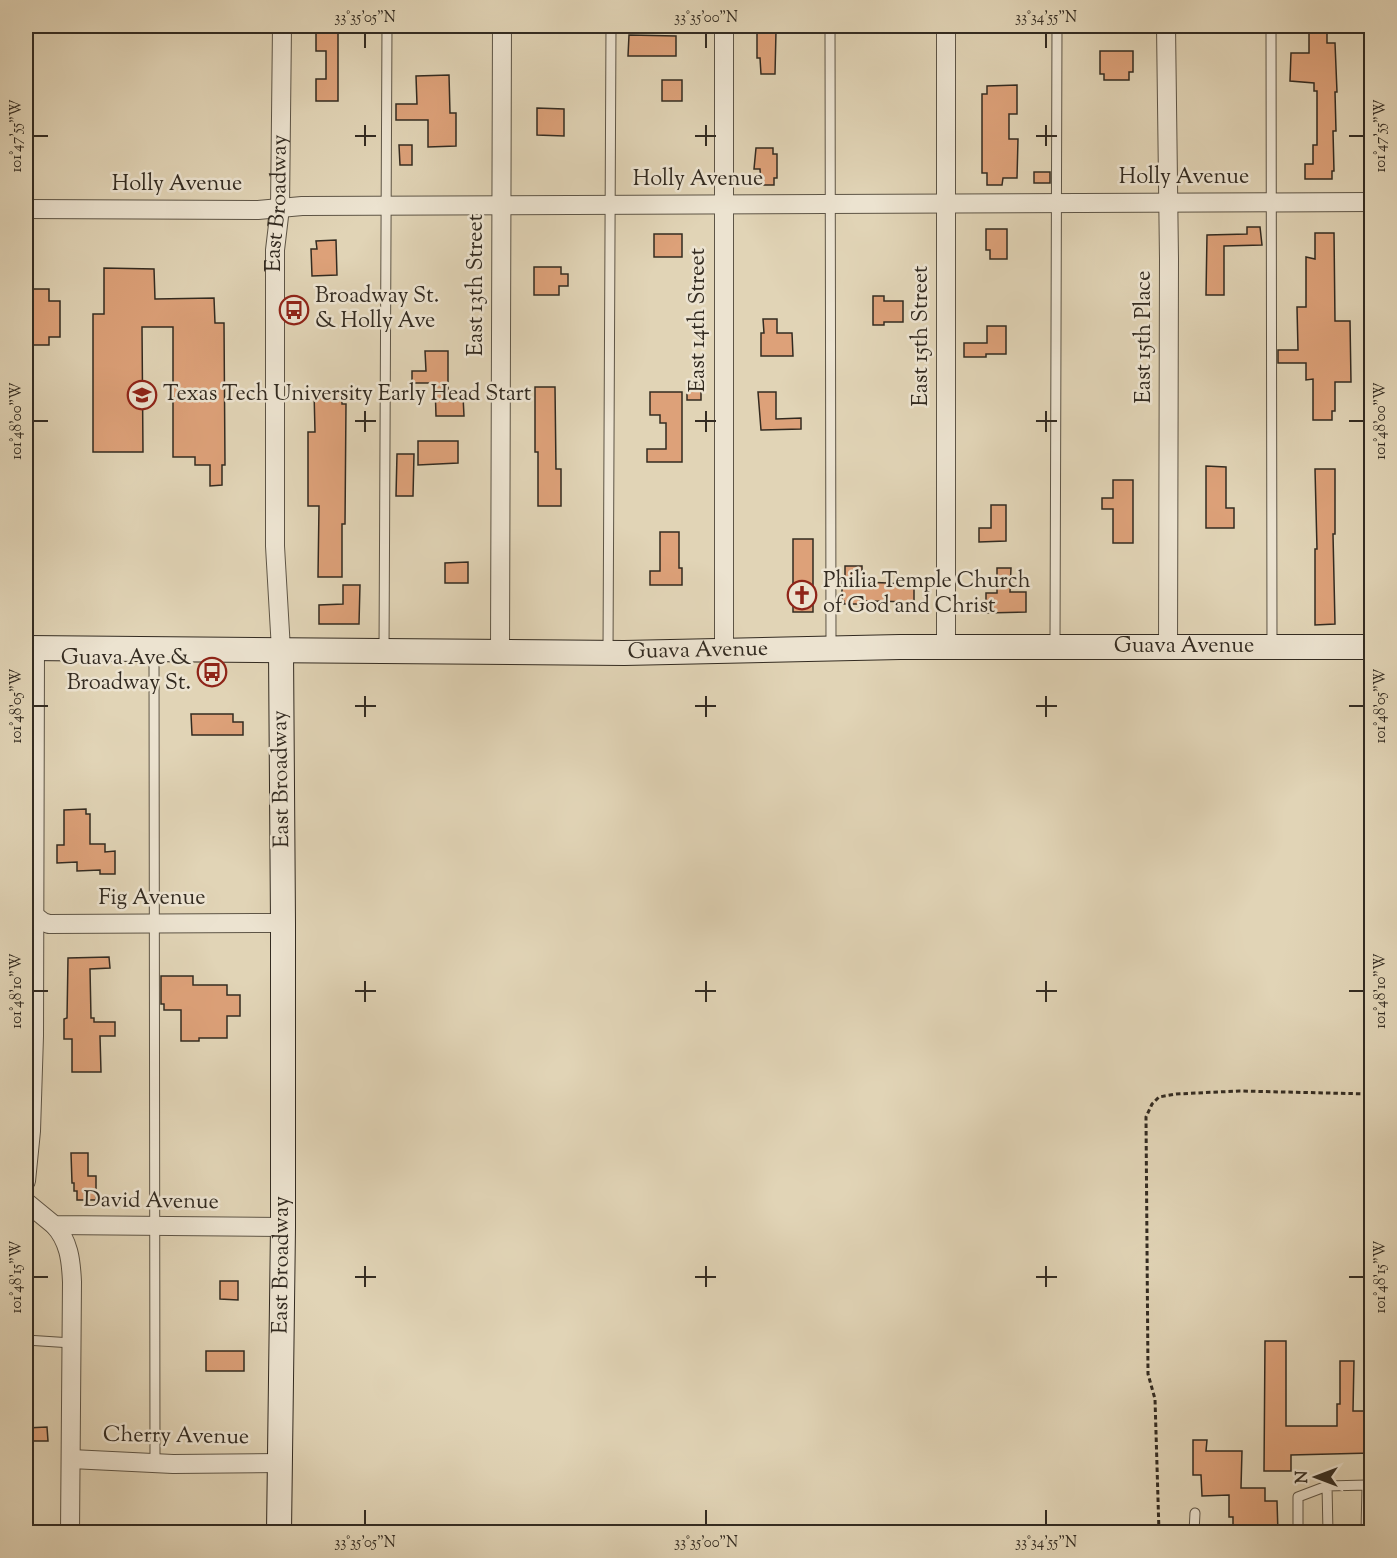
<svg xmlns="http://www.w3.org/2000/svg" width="1397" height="1558" viewBox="0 0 1397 1558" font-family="'Sorts Mill Goudy',serif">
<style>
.building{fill:#dda179;stroke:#332b21;stroke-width:1.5}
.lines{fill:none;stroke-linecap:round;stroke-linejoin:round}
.lane-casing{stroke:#5e5546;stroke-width:11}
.street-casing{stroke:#5e5546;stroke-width:20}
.secondary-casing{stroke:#332b21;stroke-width:26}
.path{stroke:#332b21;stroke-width:3;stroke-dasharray:4.5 3;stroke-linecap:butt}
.lane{stroke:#ece3d0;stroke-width:9}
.street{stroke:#ece3d0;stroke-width:18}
.secondary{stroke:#ece3d0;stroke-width:24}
.ticks{fill:none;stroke:#332b21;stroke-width:2}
.labels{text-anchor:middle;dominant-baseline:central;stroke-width:5;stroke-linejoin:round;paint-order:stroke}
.street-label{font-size:22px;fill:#332b21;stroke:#ece3d0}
.poi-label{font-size:22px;fill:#332b21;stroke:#ece3d0;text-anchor:start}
.neatline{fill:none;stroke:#332b21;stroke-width:2}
.ticks-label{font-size:15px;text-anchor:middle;fill:#332b21}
</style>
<rect width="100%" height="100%" fill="#e1d4b6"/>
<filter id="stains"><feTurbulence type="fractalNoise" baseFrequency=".00333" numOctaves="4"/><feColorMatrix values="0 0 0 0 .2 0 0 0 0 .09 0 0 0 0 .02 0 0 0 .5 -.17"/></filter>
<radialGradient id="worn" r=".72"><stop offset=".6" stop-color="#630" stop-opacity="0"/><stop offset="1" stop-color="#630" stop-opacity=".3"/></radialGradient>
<path class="building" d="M316,26H338V101H316V79H326V51H316Z
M1309,29H1327V43H1335L1337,92H1335L1336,131H1333L1334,171H1332V179H1305V164H1313V145H1317V91H1314V83L1290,81L1291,53H1309Z
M757,31H776L775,74H761L760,58H757Z
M629,35L676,36V56H628Z
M1100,51H1133V72H1129V80H1104V74H1100Z
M449,75L450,113H456V146L428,147V120H396V104H417L416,76Z
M662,80H682V101H662Z
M1017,85V114H1009V139H1018L1017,178H1003L1002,185H987V173H982V94H987V86Z
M537,108L564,109V136L537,135Z
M399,145H412V165H400Z
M756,148H773V154H777V178H774V185H761L760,169H754Z
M1034,172H1050V183H1034Z
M1247,227H1260L1262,245L1224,246V295H1206L1207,235L1247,234Z
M986,229H1007V259H990V250H986Z
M1315,233H1334L1335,321H1350L1351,382H1335V411H1332V420H1313V379L1306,380V363H1278V350H1298L1297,307H1306V257L1315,259Z
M654,234H682V257H654Z
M336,240L337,275L312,276L311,249H317L316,241Z
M534,267H561V274H568V286H559V295H534Z
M104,268L154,269L155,299L214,298L215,323H224L225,465H222V485L210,486V465H195V457H173V327H142L143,452H93V314H104Z
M26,289H49V301H60V337H49V345H26Z
M873,296H884V301H903V322H884V325H873Z
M763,319H777V333H792L793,356H761V333H764Z
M987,326H1006V354H986V357H964V343H987Z
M425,351H448V397L463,396L464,416H436L435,383H412V371H426Z
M687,385H701V400H687Z
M535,387H555L556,469H561V506H538V452H535Z
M314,391H328V395L342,394V404H346L345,524H342V577H318L319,506H308V432H315Z
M650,392H682V462H647V449H666V423H660V415H650Z
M758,392H776V419L801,418V429L761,430Z
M418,441H458V463L418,465Z
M397,454H414L413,496H396Z
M1206,466L1226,467V508H1234V528H1206Z
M1315,469H1335V534H1333L1335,624L1315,625V549H1317Z
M1113,480H1133V543H1113V509H1102V498H1113Z
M991,505H1006V541L979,542V528H991Z
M660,532H679V568H682V585H650V571H660Z
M793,539H813V612H793Z
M468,562V583H445V563Z
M845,566H862V582L914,584V602L870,601H860V604H844V601H842V578H845Z
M997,568H1011L1010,592H1026V612L986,613V593H997Z
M343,585H360L359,624H319V605L343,604Z
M191,714H233V722H243V735H192Z
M86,809V814H90V844H105V852L115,851V874H100V870L77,871V862L57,863V845H64V810Z
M109,957L110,968L90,969L91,1018H94V1022H115V1036H100L101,1072H72V1039H64V1019L67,1018L68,958Z
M161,976H193V985H227V995H240V1016H227V1038H199V1041H181V1010H164V1004H161Z
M71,1153H88V1176H96V1200H77V1191H74V1183H72Z
M220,1281H238V1300L220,1299Z
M1265,1341H1286V1426H1337V1404H1340V1361H1354L1353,1411H1371V1453L1291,1455V1471H1264Z
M206,1351H244V1371H206Z
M47,1427L48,1441H26V1428Z
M1193,1440H1207L1206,1451H1242L1241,1488H1265V1501H1277L1278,1533H1233V1517H1229V1495L1202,1496L1201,1475H1193Z"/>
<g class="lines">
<g class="lane-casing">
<path id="lane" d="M830,26L831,646
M1271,26L1272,647
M1055,645L1057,26
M154,649L155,1463
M384,651L387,26
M608,653L611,26
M26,1340L72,1343
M1327,1486L1328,1532
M1194,1532L1195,1513
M1298,1532V1497L1327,1486L1367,1485L1366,1532"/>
</g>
<g class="street-casing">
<g id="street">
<path d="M946,26V647"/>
<path d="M1166,26L1169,259L1168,648"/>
<path d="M26,209L258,210L302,206L1372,202"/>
<path id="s1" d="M281,650L275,546V250L280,208L282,26"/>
<path d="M724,651V26"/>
<path d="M500,652L502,26"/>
<path d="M27,910L43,922L49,924L283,923"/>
<path d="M26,1181L31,1131L34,1036L35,648"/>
<path d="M26,1202L54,1225L283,1227"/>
<path d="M54,1225C69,1241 71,1260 72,1282L70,1532"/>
<path d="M71,1459L173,1464L280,1463"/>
</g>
</g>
<g class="secondary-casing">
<g id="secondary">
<path id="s2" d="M26,648L624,653L900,647H1372"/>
<path id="s3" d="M279,1532L283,1227V923L281,650"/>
</g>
</g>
<path class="path" d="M1159,1532L1155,1399L1148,1374L1146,1117L1152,1104L1159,1097L1176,1094L1239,1091L1372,1094"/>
<use href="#lane" class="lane"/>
<use href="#street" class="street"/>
<use href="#secondary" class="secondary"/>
</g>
<path class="ticks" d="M365,33V48M706,33V48M1046,33V48M365,125V146M706,125V146M1046,125V146M33,136H48M355,136H376M695,136H716M1036,136H1057M1349,136H1364M365,411V432M706,411V432M1046,411V432M33,421H48M355,421H376M695,421H716M1036,421H1057M1349,421H1364M365,696V717M706,696V717M1046,696V717M33,706H48M355,706H376M695,706H716M1036,706H1057M1349,706H1364M365,981V1002M706,981V1002M1046,981V1002M33,991H48M355,991H376M695,991H716M1036,991H1057M1349,991H1364M365,1266V1287M706,1266V1287M1046,1266V1287M33,1277H48M355,1277H376M695,1277H716M1036,1277H1057M1349,1277H1364M365,1510V1525M706,1510V1525M1046,1510V1525"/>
<defs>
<g id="bus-ring" transform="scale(1.5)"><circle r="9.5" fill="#ece3d0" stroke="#8f2418" stroke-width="1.5"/><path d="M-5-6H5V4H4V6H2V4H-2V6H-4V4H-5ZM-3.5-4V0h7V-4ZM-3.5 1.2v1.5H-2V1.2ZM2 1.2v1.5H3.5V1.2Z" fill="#8f2418"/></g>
<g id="school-ring" transform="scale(1.5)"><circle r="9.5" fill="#ece3d0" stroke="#8f2418" stroke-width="1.5"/><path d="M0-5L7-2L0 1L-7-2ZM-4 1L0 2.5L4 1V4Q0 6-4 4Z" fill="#8f2418"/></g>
<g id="church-ring" transform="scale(1.5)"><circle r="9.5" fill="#ece3d0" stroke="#8f2418" stroke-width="1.5"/><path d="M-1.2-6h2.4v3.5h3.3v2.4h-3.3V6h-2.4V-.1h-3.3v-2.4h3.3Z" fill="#8f2418"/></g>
</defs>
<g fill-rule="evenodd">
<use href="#bus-ring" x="294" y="310"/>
<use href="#school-ring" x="142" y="395"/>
<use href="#church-ring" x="802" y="595"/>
<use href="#bus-ring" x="212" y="672"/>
</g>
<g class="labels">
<g class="street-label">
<text x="1184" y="178">Holly Avenue</text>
<text x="698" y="180">Holly Avenue</text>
<text x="177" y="185">Holly Avenue</text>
<text stroke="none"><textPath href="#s1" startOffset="447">East Broadway</textPath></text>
<text transform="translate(477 285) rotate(-90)">East 13th Street</text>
<text transform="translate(699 320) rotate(-90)">East 14th Street</text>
<text transform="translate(922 336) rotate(-90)">East 15th Street</text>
<text transform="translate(1145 337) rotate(-90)">East 15th Place</text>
<text stroke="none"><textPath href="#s2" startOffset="1158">Guava Avenue</textPath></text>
<text stroke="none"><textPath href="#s2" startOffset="672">Guava Avenue</textPath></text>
<text transform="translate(282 779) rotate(-91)">East Broadway</text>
<text x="152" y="899">Fig Avenue</text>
<text transform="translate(151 1202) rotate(1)">David Avenue</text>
<text stroke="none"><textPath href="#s3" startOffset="267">East Broadway</textPath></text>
<text transform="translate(176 1437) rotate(1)">Cherry Avenue</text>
</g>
<g class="poi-label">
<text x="315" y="297">Broadway St.<tspan x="315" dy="25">&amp; Holly Ave</tspan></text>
<text x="163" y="395">Texas Tech University Early Head Start</text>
<text x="823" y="582">Philia Temple Church<tspan x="823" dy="25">of God and Christ</tspan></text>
<text x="191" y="659" text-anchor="end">Guava Ave &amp;<tspan x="191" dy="25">Broadway St.</tspan></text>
</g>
</g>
<rect width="1397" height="1558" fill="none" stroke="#e1d4b6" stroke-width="66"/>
<g transform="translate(1316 1477) rotate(270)" stroke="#ece3d0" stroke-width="4.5" paint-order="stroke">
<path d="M0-4.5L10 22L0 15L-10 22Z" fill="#332b21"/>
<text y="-9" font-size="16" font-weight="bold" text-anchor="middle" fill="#332b21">N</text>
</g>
<rect x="33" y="33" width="1331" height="1492" class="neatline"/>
<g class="ticks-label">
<text x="365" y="22">33°35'05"N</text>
<text x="706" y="22">33°35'00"N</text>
<text x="1046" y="22">33°34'55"N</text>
<text transform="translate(1380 136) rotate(-90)" y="5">101°47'55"W</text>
<text transform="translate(16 136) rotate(-90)" y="5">101°47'55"W</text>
<text transform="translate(1380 421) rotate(-90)" y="5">101°48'00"W</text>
<text transform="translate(16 421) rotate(-90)" y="5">101°48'00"W</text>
<text transform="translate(1380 706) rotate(-90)" y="5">101°48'05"W</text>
<text transform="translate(16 706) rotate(-90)" y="5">101°48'05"W</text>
<text transform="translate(1380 991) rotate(-90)" y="5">101°48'10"W</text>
<text transform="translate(16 991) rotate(-90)" y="5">101°48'10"W</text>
<text transform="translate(1380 1277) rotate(-90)" y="5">101°48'15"W</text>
<text transform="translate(16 1277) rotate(-90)" y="5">101°48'15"W</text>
<text x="365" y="1547">33°35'05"N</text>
<text x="706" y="1547">33°35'00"N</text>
<text x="1046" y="1547">33°34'55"N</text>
</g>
<rect width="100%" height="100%" filter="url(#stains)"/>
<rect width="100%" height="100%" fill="url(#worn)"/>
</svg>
